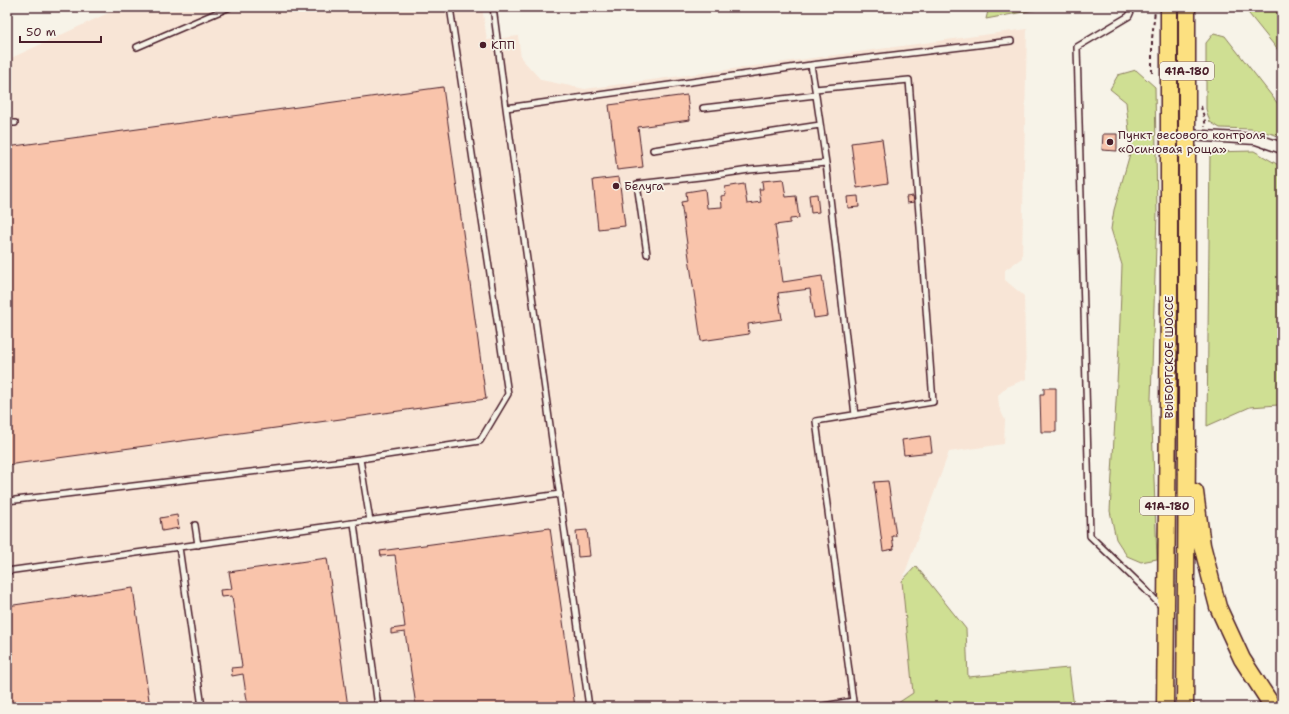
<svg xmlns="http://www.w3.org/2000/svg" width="1289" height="714" viewBox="0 0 1289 714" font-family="'Shantell Sans',sans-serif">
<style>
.built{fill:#f8e5d6}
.green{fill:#cfdf93;stroke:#8c7f5f}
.building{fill:#f9c4ab;stroke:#4a1f2b}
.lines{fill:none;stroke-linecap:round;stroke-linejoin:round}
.lane-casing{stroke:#4a1f2b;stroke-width:8}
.street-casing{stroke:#4a1f2b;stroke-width:13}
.primary-casing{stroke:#4a1f2b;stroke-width:19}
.path{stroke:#4a1f2b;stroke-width:2;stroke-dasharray:4 3;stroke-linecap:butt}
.lane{stroke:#f7f3e8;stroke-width:5}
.street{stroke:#f7f3e8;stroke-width:10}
.primary{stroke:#fce080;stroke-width:16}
.poi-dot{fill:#4a1f2b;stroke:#f7f3e8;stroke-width:1.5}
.labels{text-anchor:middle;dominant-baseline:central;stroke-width:3.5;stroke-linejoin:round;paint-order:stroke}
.shield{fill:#f7f3e8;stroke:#7e5f64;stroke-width:1}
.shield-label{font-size:11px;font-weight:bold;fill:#4a1f2b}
.poi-label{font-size:12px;fill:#4a1f2b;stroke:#f7f3e8;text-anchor:start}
.street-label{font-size:12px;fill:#4a1f2b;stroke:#f7f3e8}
</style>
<rect width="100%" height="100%" fill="#f7f3e8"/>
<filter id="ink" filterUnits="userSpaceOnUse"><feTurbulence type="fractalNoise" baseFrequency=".025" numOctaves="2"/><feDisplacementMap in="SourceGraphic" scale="8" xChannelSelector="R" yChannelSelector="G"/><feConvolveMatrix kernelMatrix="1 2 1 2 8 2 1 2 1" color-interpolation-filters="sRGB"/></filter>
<g filter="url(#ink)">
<path class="built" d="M121,7H482L487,40L518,36L521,58L541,80L585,89L1027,29L1022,258L1005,270V280L1024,296L1026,379L1007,387L998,395L999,407L1005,420L1004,444L949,452L902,581L913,693L892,707H7V60Z"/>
<path class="green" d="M989,7H1050L986,19Z
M1246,7H1282V55L1245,9Z
M1214,33L1225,36L1282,109V138L1273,134L1251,129L1220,128L1210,122L1206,109V43Z
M1136,70L1155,87L1157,214L1151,399L1157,559L1141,562L1127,556L1116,539L1110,511L1119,346L1122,265L1111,229L1114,210L1131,150L1126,102L1110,89L1118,75Z
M1254,151L1282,167V425L1278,405L1250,407L1207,426L1210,152Z
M916,566L966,629L968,677L1069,668L1074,707H892L913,693L902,581Z"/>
<path class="building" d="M443,87L486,399L7,465V147Z
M687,95L690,120L638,127L643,167L617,170L609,105Z
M1103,134H1117V151L1102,150Z
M882,139L888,183L857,188L851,143Z
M619,177L625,226L598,229L593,180Z
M783,179L786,197L796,196L799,218L790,219V223L775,225L783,282L822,276L828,316L814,318L810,289L778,293L782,319L748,324L749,334L701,341L681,202L687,201L686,192L705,189L707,208L722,207L721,196L726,195L725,187L744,184L747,204L761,202L759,189H763L762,181Z
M817,194L819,212L811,213L809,195Z
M858,196L859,207L848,208L847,197Z
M913,196L914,202L907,203L906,197Z
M1044,388H1056V432H1041L1040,394H1044Z
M930,436L932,452L904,455L902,440Z
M888,481L896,536H892L894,549L883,551L874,482Z
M177,515L179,528L162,531L160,518Z
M550,528L575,707H405L416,706L405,632L391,634V629L405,627L395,555L381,556L380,551Z
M587,530L590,556L578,557L576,531Z
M327,558L348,707H248L243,674L232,676L231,668L242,667L232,596L221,597L220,590L232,589L229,572Z
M133,588L150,707H7V606Z
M1100,703H1113V707H1100Z"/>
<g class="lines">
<g class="lane-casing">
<path id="lane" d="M493,7L506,108L589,707
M1133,7L1129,16L1077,47L1090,536L1146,590L1162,607
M137,47L230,7
M811,65L815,89L909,80L933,402L816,421L853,701L817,707
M815,89L826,163L855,415
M506,108L811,65L1011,41
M703,108L816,95
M7,123H15
M653,150L820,125
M647,254L637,184L709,176L749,170L826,163
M360,459L370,521
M7,501L360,459L480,441L508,394L450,7
M354,523L378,707
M195,525L198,545
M179,547L202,707
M7,571L560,494"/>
</g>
<g class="street-casing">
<path id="street" d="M1187,135L1256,139L1282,148"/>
</g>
<g class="primary-casing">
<path id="primary" d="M1195,492L1202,545L1218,607L1242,659L1273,707
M1165,707L1169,305V7
M1185,707L1187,446V7"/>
</g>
<path class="path" d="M1152,73V39L1155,10
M1201,106C1202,113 1206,119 1205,127"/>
<use href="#lane" class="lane"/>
<use href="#street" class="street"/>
<use href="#primary" class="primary"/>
</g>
</g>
<g class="poi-dot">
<circle cx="483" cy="45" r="4"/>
<circle cx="1110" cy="142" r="4"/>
<circle cx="616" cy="186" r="4"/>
</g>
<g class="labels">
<g class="shield">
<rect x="1160" y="62" width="54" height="18" rx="3"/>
<rect x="1140" y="497" width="54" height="18" rx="3"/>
</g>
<g class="shield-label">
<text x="1187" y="71">41А-180</text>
<text x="1167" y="506">41А-180</text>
</g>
<g class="poi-label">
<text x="491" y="45">КПП</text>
<text x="1118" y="135">Пункт весового контроля<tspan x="1118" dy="14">«Осиновая роща»</tspan></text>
<text x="624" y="186">Белуга</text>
</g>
<g class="street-label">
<text transform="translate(1169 357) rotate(-90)">ВЫБОРГСКОЕ ШОССЕ</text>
</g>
</g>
<rect width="1289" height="714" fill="none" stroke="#f7f3e8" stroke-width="24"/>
<rect x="12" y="12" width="1265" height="690" fill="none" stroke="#4a1f2b" stroke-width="1.5" filter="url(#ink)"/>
<path d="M20 36v6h81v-6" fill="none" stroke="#4a1f2b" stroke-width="2"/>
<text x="26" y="36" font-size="12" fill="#4a1f2b" stroke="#f7f3e8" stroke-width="3" paint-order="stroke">50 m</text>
</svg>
